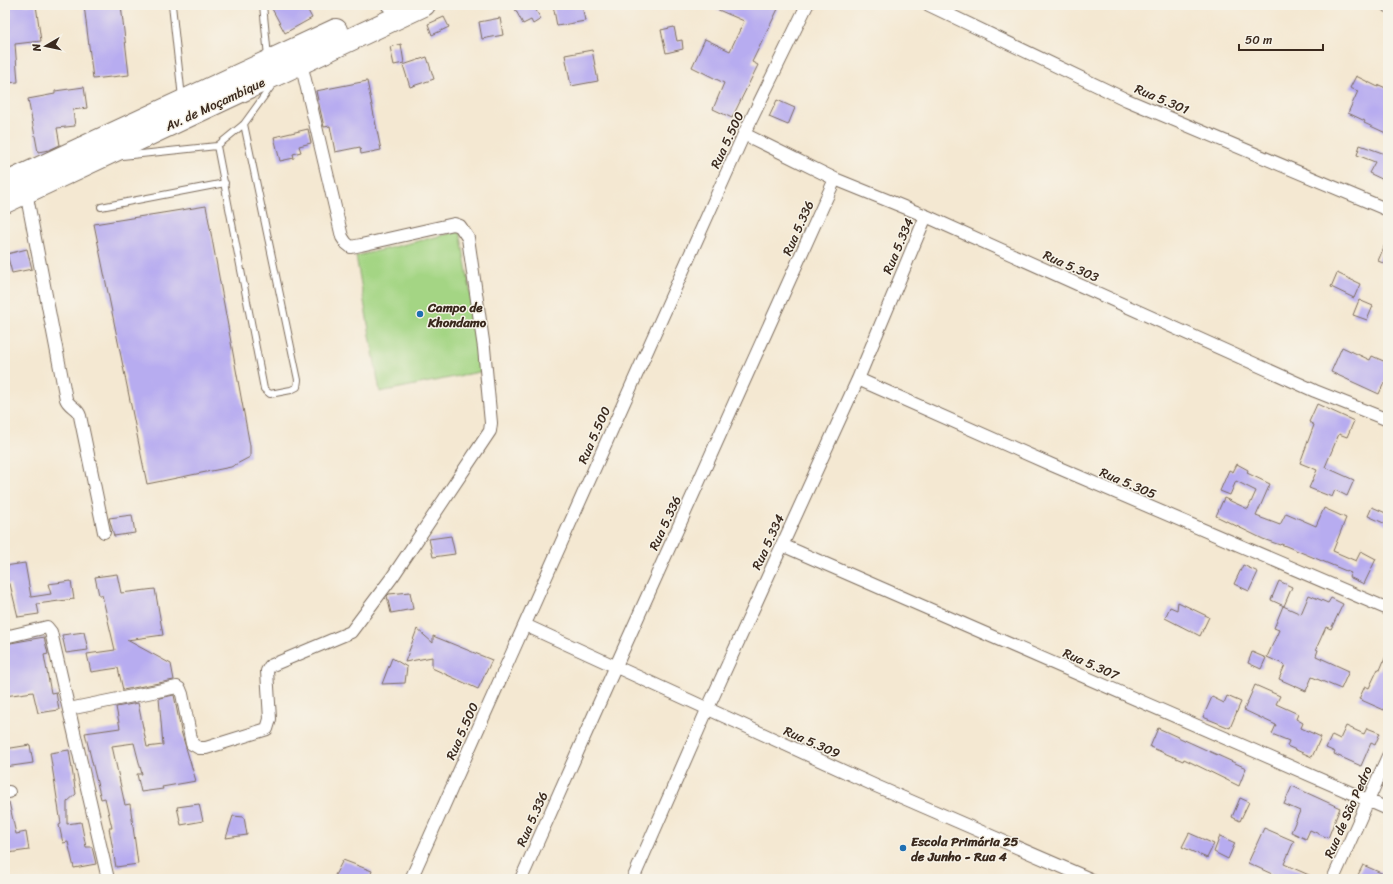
<svg xmlns="http://www.w3.org/2000/svg" width="1393" height="884" viewBox="0 0 1393 884" font-family="Sriracha,sans-serif">
<style>
.green{fill:#a4d584;stroke:#708051}
.building{fill:#b7acf0}
.lines{fill:none;stroke-linecap:round;stroke-linejoin:round}
.lane-casing{stroke:#7c6c5d;stroke-width:8}
.street-casing{stroke:#7c6c5d;stroke-width:14}
.highway-casing{stroke:#7c6c5d;stroke-width:24}
.lane{stroke:#fff;stroke-width:6}
.street{stroke:#fff;stroke-width:12}
.highway{stroke:#fff;stroke-width:22}
.poi-dot{fill:#1f6fb2;stroke:#f7f3e8;stroke-width:1.5}
.labels{text-anchor:middle;dominant-baseline:central;stroke-width:3;stroke-linejoin:round;paint-order:stroke}
.street-label{font-size:13px;fill:#3b2a1e;stroke:#f7f3e8}
.poi-label{font-size:13px;font-weight:bold;fill:#3b2a1e;stroke:#f7f3e8;text-anchor:start}
</style>
<rect width="100%" height="100%" fill="#f7f3e8"/>
<filter id="ink" filterUnits="userSpaceOnUse"><feTurbulence type="fractalNoise" baseFrequency=".025" numOctaves="2"/><feDisplacementMap in="SourceGraphic" scale="8" xChannelSelector="R" yChannelSelector="G"/><feConvolveMatrix kernelMatrix="1 2 1 2 8 2 1 2 1" color-interpolation-filters="sRGB"/></filter>
<filter id="wash" filterUnits="userSpaceOnUse"><feTurbulence type="fractalNoise" baseFrequency=".012" numOctaves="4" result="noise"/><feDisplacementMap in="SourceGraphic" scale="16" xChannelSelector="R" yChannelSelector="G"/><feGaussianBlur stdDeviation="0.9" result="paint"/><feColorMatrix in="noise" values="0 0 0 0 0 0 0 0 0 0 0 0 0 0 0 0 0 1.4 0 .05"/><feComposite in="paint" operator="in"/></filter>
<g filter="url(#wash)">
<rect width="100%" height="100%" fill="#f4e8d2"/>
<path class="green" d="M460,231L484,371L380,392L356,256Z"/>
<g id="blocks">
<path class="building" d="M5,5H36L41,41L15,44L18,82L5,83Z
M84,5H121L129,75L93,79Z
M270,5H305L312,18L285,33Z
M513,5H533L541,19L533,24L531,20L523,24Z
M553,5H582L585,21L557,26Z
M707,5H770L778,9L752,62L758,65L732,118L713,109L724,83L692,67L705,39L730,51L744,21Z
M444,17L449,27L432,35L428,24Z
M500,18L503,35L482,39L479,22Z
M674,27L677,41L682,40L683,49L666,53L661,30Z
M401,44L404,63L394,65L390,47Z
M592,50L598,81L571,86L565,55Z
M427,57L434,79L410,87L403,65Z
M1356,76L1378,87L1379,85L1388,89V134L1364,123L1365,121L1348,113L1358,91L1350,88Z
M367,81L381,150L361,154L360,147L335,152L330,126L324,127L316,91Z
M84,87L87,108L73,110L75,126L57,128L60,145L49,150L38,152L28,99L55,94V91Z
M777,100L795,108L788,125L769,117Z
M308,129L311,143L299,146L301,152L293,154L294,158L280,161L274,137Z
M1360,145L1388,155V182L1369,173L1375,162L1357,155Z
M206,206L250,446V457L231,467L147,484L94,224Z
M1388,237V265L1378,261Z
M27,249L32,269L12,273L7,254Z
M1337,273L1360,284L1354,298L1331,287Z
M1359,300L1373,306L1367,320L1353,315Z
M1342,347L1370,360L1372,356L1388,363V374L1379,394L1331,372Z
M1317,404L1354,421L1347,437L1339,434L1325,467L1354,480L1347,496L1335,490L1332,497L1309,488L1317,470L1300,463L1314,425L1309,422Z
M1237,464L1248,470L1247,473L1270,484L1256,516L1280,525L1286,513L1316,526L1324,508L1346,518L1333,551L1356,561L1361,551L1376,559L1364,584L1349,577L1351,573L1281,544L1280,545L1263,539L1216,516L1224,498L1248,509L1256,491L1236,481L1230,495L1220,491L1229,470L1233,472Z
M1372,507L1388,514V525L1368,516Z
M132,515L135,533L114,536L109,518Z
M451,536L455,554L433,557L429,539Z
M25,563L31,597L51,594L48,584L71,581L74,599L37,604L39,614L18,617L10,584L6,585L5,566Z
M1243,565L1258,572L1249,591L1234,584Z
M117,574L121,593L155,589L163,635L127,640L171,664L174,680L123,690L118,668L91,672L87,654L115,650L102,595H99L95,577Z
M1279,581L1292,587L1284,606L1271,600Z
M410,592L413,609L391,613L387,596L389,594Z
M1309,595L1328,603L1331,598L1343,604L1331,629L1326,627L1316,649L1318,650L1316,656L1349,671L1341,689L1312,677L1306,691L1279,679L1285,665L1267,657L1279,630L1274,628L1283,606L1301,614Z
M1178,602L1209,617L1200,636L1165,618L1170,607L1177,610Z
M417,629L433,643V636L492,660L478,689L432,668V657L405,662Z
M84,632L88,650L66,653L62,635Z
M44,637L48,654L44,655L51,693L56,692L59,710L38,713L33,692L5,696V644Z
M1388,651V700L1384,710L1359,699L1365,686L1369,688L1378,669L1380,670Z
M1252,652L1266,658L1261,669L1248,663Z
M392,658L407,667L405,683L382,684Z
M1255,685L1280,696L1276,704L1298,714L1296,719L1303,723L1301,728L1321,737L1312,757L1287,746L1289,741L1272,734L1276,725L1244,710Z
M174,695L181,731L196,781L162,787L163,789L141,792L137,774H142L134,743L112,746L125,805L130,804L138,864L116,867L109,828H112L105,798L101,799L85,733L120,728L116,707L138,703L147,747L163,745L159,698Z
M1227,696L1241,702L1230,728L1203,717L1212,697L1224,703Z
M1346,726L1364,734L1367,728L1380,733L1375,745L1371,743L1361,766L1334,754L1335,752L1326,748L1332,735L1340,739Z
M1158,728L1246,768L1239,786L1184,759L1183,761L1150,747Z
M30,745L33,763L5,767V749Z
M69,750L76,794L67,802V824L81,822L86,847H92L96,864L74,868L68,842L63,843L59,825L61,824L50,753Z
M1292,786L1340,808L1328,838L1310,830L1306,839L1291,832L1300,811L1284,804Z
M1240,798L1249,802L1240,821L1232,817Z
M5,802H9L16,834L26,832L29,850L8,853L5,842Z
M199,804L203,821L181,825L177,807Z
M233,816L244,817L247,835L226,838Z
M1264,828L1294,841L1284,864L1318,879H1270L1272,874L1248,863Z
M1189,833L1214,844L1207,858L1182,847Z
M1220,836L1235,843L1228,859L1214,852Z
M343,860L372,871L369,879H333Z
M1363,865L1388,876V879H1356Z"/>
</g>
</g>
<g filter="url(#ink)">
<use href="#blocks" fill-opacity="0" stroke="#7c6c5d" stroke-width="1"/>
<g class="lines">
<g class="lane-casing">
<path id="lane" d="M172,5L182,98
M263,5L268,57
M244,124L298,380L297,387L291,390L270,394L264,389L217,146L244,124L273,84
M122,156L217,146
M101,207L225,183"/>
</g>
<g class="street-casing">
<path id="street" d="M388,5V6
M929,5L1127,100L1388,210
M1386,5L1388,6
M744,134L835,179L926,216L1315,391L1388,420
M26,192L66,399C69,407 78,408 80,416L104,532
M858,379L1052,465L1388,609
M782,545L1388,809
M525,625L876,786L1090,879
M5,637L43,628L47,627L51,632L108,879
M69,709L177,687L180,689L182,694L192,744L199,748H206L267,729L270,719L267,671L270,666L351,632L393,576L490,431L491,423L484,348L468,238L460,226L454,224L361,245L351,247L346,243L342,237L301,63
M5,792H9
M411,879L744,134L807,5
M521,879C624,645 731,413 835,179
M633,879L707,710L858,379L926,216
M1333,879L1388,756"/>
</g>
<g class="highway-casing">
<path id="highway" d="M5,184L336,30
M5,202L424,5"/>
</g>
<use href="#lane" class="lane"/>
<use href="#street" class="street"/>
<use href="#highway" class="highway"/>
</g>
</g>
<g class="poi-dot">
<circle cx="420" cy="314" r="4"/>
<circle cx="903" cy="848" r="4"/>
</g>
<g class="labels">
<g class="street-label">
<text transform="translate(1162 99) rotate(23)">Rua 5.301</text>
<text transform="translate(215 104) rotate(-25)">Av. de Moçambique</text>
<text transform="translate(727 140) rotate(-65)">Rua 5.500</text>
<text transform="translate(798 228) rotate(-66)">Rua 5.336</text>
<text transform="translate(898 246) rotate(-67)">Rua 5.334</text>
<text transform="translate(1071 266) rotate(24)">Rua 5.303</text>
<text transform="translate(594 435) rotate(-66)">Rua 5.500</text>
<text transform="translate(1128 483) rotate(23)">Rua 5.305</text>
<text transform="translate(665 523) rotate(-65)">Rua 5.336</text>
<text transform="translate(768 542) rotate(-65)">Rua 5.334</text>
<text transform="translate(1091 664) rotate(24)">Rua 5.307</text>
<text transform="translate(462 731) rotate(-66)">Rua 5.500</text>
<text transform="translate(812 742) rotate(24)">Rua 5.309</text>
<text transform="translate(1348 812) rotate(-66)">Rua de São Pedro</text>
<text transform="translate(532 819) rotate(-66)">Rua 5.336</text>
</g>
<g class="poi-label">
<text x="428" y="307">Campo de<tspan x="428" dy="15">Khondamo</tspan></text>
<text x="911" y="841">Escola Primária 25<tspan x="911" dy="15">de Junho - Rua 4</tspan></text>
</g>
</g>
<rect width="1393" height="884" fill="none" stroke="#f7f3e8" stroke-width="20"/>
<g transform="translate(46 46) rotate(261)" stroke="#f7f3e8" stroke-width="3" paint-order="stroke">
<path d="M0-3L7 15L0 10L-7 15Z" fill="#3b2a1e"/>
<text y="-6" font-size="11" font-weight="bold" text-anchor="middle" fill="#3b2a1e">N</text>
</g>
<path d="M1239 44v6h84v-6" fill="none" stroke="#3b2a1e" stroke-width="2"/>
<text x="1245" y="44" font-size="12" fill="#3b2a1e" stroke="#f7f3e8" stroke-width="3" paint-order="stroke">50 m</text>
</svg>
